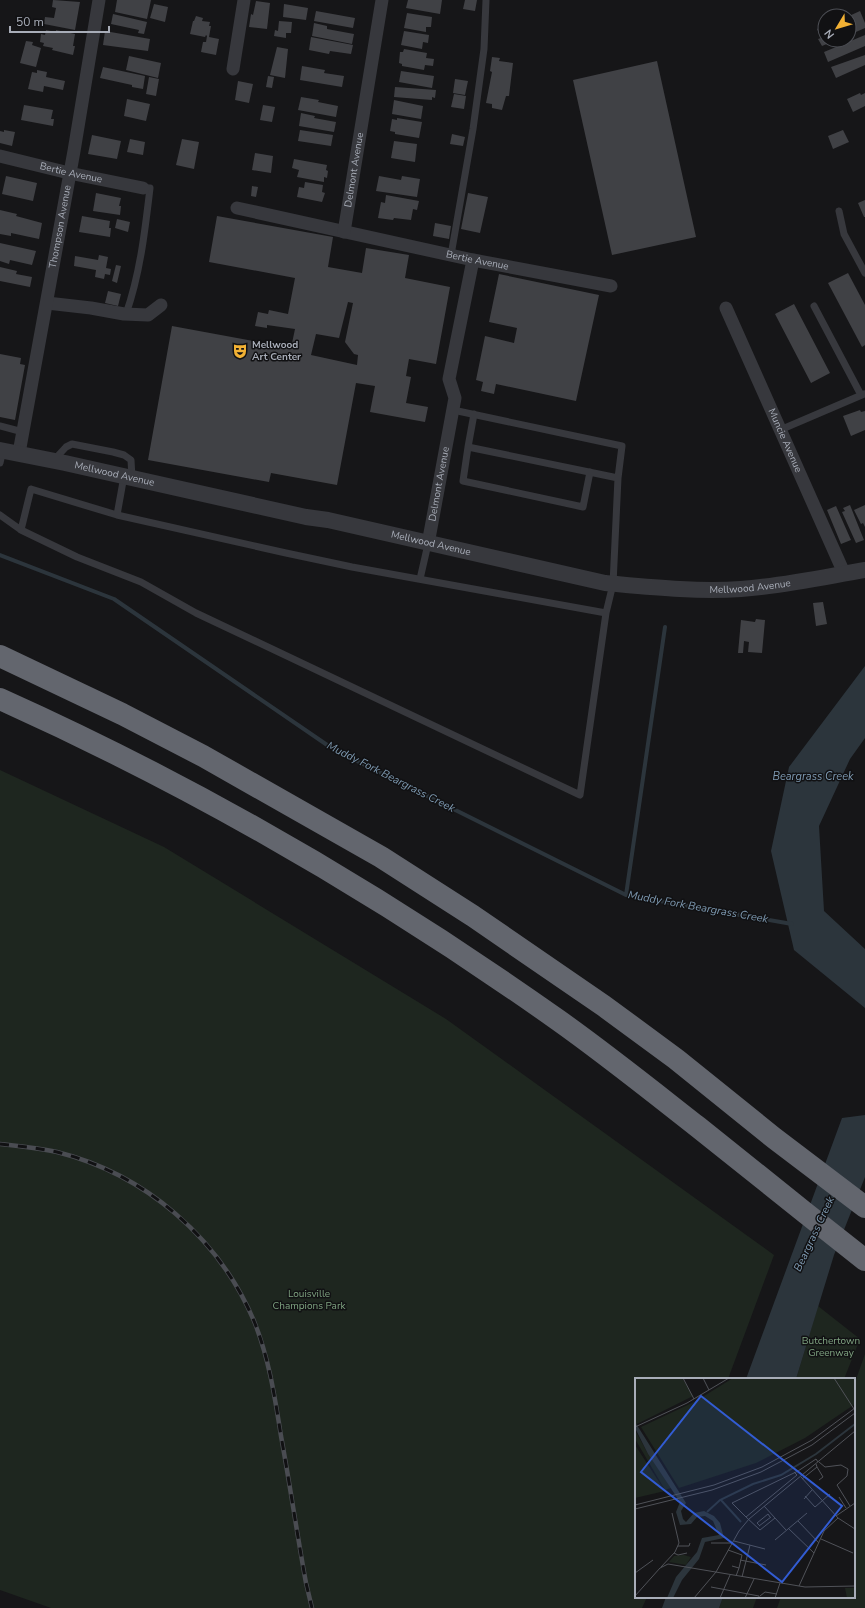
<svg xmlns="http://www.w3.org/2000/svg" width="865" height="1608" viewBox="0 0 865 1608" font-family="'Nunito Sans',sans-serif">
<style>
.green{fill:#1e261f}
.water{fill:#2c353c}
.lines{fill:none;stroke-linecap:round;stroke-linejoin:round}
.stream{stroke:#2c353c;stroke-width:4}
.building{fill:#404145;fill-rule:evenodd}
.service{stroke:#37383d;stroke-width:7}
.minor{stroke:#37383d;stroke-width:13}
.tertiary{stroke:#37383d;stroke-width:16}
.motorway{stroke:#63666e;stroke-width:22}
.rail-casing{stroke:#4a4c52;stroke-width:4.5}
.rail{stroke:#111113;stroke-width:3;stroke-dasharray:9;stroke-linecap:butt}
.labels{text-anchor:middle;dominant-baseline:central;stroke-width:3;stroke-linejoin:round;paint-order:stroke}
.street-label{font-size:10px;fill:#a8adb8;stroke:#111113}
.poi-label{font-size:10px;font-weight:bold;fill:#a8adb8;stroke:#111113;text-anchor:start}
.park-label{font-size:10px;fill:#7fa381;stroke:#111113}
.water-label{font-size:11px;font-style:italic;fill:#7f9bb3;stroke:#111113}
.inset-river{fill:none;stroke:#2c353c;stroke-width:2}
.inset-road{fill:none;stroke:#505258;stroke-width:1}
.view{fill:#325cd3;fill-opacity:0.15;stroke:#325cd3;stroke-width:2}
.inset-edge{fill:none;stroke:#a8adb8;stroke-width:2}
</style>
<rect width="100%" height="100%" fill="#161618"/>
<path class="green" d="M0,770L164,847L446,1019L774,1255L728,1379H636V1597H647L642,1608H51L0,1590Z
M818,1306L860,1339L844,1379H796Z
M865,1354V1608H777L781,1597H854V1385Z
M723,1597H757L753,1608H719Z"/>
<path class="water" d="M865,666V738L850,759L819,826L824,911L865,949V1008L794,950L771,851L789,767Z
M865,1115V1177L834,1255L796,1379H746L842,1118Z
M666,1597H723L719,1608H662Z"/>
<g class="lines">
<path class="stream" d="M0,555L114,599L333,749L626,895L792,924
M626,895L665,627"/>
</g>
<path class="building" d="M53,0L80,2L75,30L44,24L45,17L54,18L56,8L52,7Z
M117,0H151L147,19L115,12Z
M408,0H442L440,14L406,8Z
M465,0H477L475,11L463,9Z
M256,1L270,3L267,29L249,27L251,14L253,15Z
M154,4L168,7L165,22L150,18Z
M284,4L308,8L306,20L283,17Z
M316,11L355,18L353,28L314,21Z
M860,11L865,23V28L849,35V16Z
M407,13L432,17L431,27H426V32L404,28Z
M113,14L147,22L144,34L138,33L139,30L111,24Z
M196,16L203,18L202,21L210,22L209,26H211L209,37L219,39L216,55L201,52L203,42H206L207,36L206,35L205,37L190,34L193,21H194Z
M279,21L292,22L291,33H286V38L274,36L275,30L278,31Z
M314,23L327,26V29L354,34L352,44L312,36Z
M825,26V40H836L822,46L818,39L821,38L817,29Z
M46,30L56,32V30L75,34L73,46H75L73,55L52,50L53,48L43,46L44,43L40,42L41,34L45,35Z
M105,31L150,39L148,51L103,45Z
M404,31L429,35L428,43L423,42L422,49L401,45Z
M865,35V46L828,62L824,52Z
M311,37L353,45L351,54L330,51L329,54L309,50Z
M26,41L33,42L32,45L41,48L36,67L20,63Z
M277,47L288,49L285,78L270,75Z
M404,49L427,53L426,58L434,59L433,66L425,65L424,70L402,66V64L399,63L400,52H403Z
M865,55V65L836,78L831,67Z
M129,56L161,63L158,78L126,70Z
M492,57L500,58L499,61L513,63L509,96H506L502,110L492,108V104L486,103L492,72L490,71Z
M657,61L696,237L612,255L573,80Z
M302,66L325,70L324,73L344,76L342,87L300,80Z
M103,67L145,76L143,89L132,87V85L100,78Z
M37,70L47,72L46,77L65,81L63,90L44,86L43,92L28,89L32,72L37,73Z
M401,71L434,76L432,88L399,82Z
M268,76L274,77L272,88L266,87Z
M149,77L159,79L156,96L146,94Z
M455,79L468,81L465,95L453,93Z
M238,81L253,84L249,103L235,100Z
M395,87L436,90L435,98L432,97V100L394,97Z
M860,93L861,95L865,93V106L853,112L847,99Z
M454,94L466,96L464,109L451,107Z
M301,97L319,100L318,102L338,106L336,117L298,110Z
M127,99L150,104L146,121L124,116Z
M394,100L423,106L421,119L392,114Z
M24,105L53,110L51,119H54L53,126L21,120Z
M263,105L275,107L272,122L260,120Z
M301,113L315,116L314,118L336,122L334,132L299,126Z
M397,118L422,122L419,138L395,134V132L390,131L392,119L397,120Z
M4,130L15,132L12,146L0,143V131L4,132Z
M300,130L333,135L331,146L298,141Z
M843,130L849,142L833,149L828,136Z
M452,134L465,137L463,146L450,144Z
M92,135L121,141L117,159L88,154Z
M130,139L145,142L143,155L127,152Z
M182,139L199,142L194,169L176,165Z
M394,141L417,144L415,162L391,158Z
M255,153L273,156L271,173L252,170Z
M294,159L327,165L326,170L328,171L327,178L324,177V182L297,177L299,170L292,168Z
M6,176L37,183L33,201L2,194Z
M379,176L401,180L402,176L420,179L417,197L376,191Z
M305,182L323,185L322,192L325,193L322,202L297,197L299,187L304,188Z
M252,186L258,187L256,197L251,196Z
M96,193L121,198L119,206H121L120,215L93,211Z
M468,193L488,197L480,233L461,229Z
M386,195L419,201L417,210L413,209L411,220L394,218L393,220L378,218L381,202L385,203Z
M865,200V217H864L858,203Z
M0,210L17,214L16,216L42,223L39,239L11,233V236L0,234Z
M82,216L110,221L109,228H111L110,237L79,232Z
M217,216L333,237L328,267L362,273L366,248L409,255L405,278L450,287L436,364L409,359L406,376L411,377L406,403L428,407L425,422L370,412L375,386L356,383L337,485L271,473L269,482L148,460L172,326L291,348L295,329L267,325V328L255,326L258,312L268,314L269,310L288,314L295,278L209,262ZM348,302L353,303L345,342L354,354L358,355L357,365L311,355L316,334L339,338Z
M117,219L130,222L128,232L115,228Z
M435,223L451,226L449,239L433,236Z
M0,243L36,251L32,265L10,260L9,264L0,261Z
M99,255L108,257L106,268L111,269L110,275L105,274L104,279L95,277L96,270L74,266L75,256L98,260Z
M116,265L121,266L117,283L112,281Z
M0,267L17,271L16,274L32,277L30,287L0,281Z
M848,273L865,305V345L862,347L828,283Z
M499,274L599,295L576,401L496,384L494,394L481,391L483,382L476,380L485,336L514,343L517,328L489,322Z
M108,291L121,294L118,306L105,303Z
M794,304L830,373L811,383L775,314Z
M0,354L21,358L20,364L25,365L15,420L0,417Z
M860,410L861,412L865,411V430L851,436L843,416Z
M850,505L864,540L856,543L842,512L845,511L843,508Z
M865,505V527L863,523L861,524L854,510Z
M836,506L851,540L841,544L827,510Z
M823,602L827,624L816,626L813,603Z
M756,619L765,620L762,653L748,652L749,642L744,641L743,653H738L741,620L755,622Z"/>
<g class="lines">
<path class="service" d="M839,211L844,234L865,273
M451,255L473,129L484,49L486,0
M814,306L861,395
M126,314C140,274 145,231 150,188H143
M474,414L468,447L618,478
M0,426L23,432
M780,430L864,394
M468,447L463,481L583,507L590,472
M54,460L66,447L72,444L113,452L124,455L131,460L132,478
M0,463L3,450
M0,515L21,530L77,557L141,582L196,613L580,795L606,613
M117,515L124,476
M21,530L31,489L117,515L286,553L352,567L606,613L613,584L618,478L622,446L453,410
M420,579L428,544"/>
<g class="minor">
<path d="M233,69L244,0"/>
<path id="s1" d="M0,156L69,173L143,188"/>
<path id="s2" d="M237,208L473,260L611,286"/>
<path id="s3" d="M344,232L382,0"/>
<path d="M47,303L91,308L124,314L148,315L161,305"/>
<path id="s4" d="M726,308L844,573"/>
<path id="s5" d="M19,453L74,151L99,0"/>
<path id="s6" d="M428,544L455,398L449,379L473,260"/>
</g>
<path class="tertiary" id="s7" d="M0,450L65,463L306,517L328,520L605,583C650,587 696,592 741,589C783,586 824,577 865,570"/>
<path class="motorway" d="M0,656L122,714L203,756L381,857L473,916L604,1006L676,1059L774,1138L865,1207
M0,699C196,787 383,896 558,1020C606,1054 652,1091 698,1127C754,1172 809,1216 865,1260"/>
<g class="rail-casing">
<path id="rail" d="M0,1144C19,1146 38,1148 57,1152C145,1174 219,1238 254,1321C269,1358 275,1398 281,1436C290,1485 297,1534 306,1583L312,1608"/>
</g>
<use href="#rail" class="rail"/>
</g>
<defs>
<g id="theatre-bare" transform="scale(1.2)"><path d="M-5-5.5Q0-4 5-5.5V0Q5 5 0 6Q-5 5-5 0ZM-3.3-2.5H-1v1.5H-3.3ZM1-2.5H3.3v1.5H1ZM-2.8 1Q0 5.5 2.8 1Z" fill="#f2b134" stroke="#111113" stroke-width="2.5" paint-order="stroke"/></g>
</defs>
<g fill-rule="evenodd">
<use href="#theatre-bare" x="240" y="351"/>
</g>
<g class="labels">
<g class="street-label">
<text stroke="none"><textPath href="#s3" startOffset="63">Delmont Avenue</textPath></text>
<text stroke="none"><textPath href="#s1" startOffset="73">Bertie Avenue</textPath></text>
<text stroke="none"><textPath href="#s5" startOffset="230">Thompson Avenue</textPath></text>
<text stroke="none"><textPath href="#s2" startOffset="246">Bertie Avenue</textPath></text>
<text stroke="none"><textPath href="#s4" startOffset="145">Muncie Avenue</textPath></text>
<text stroke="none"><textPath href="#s7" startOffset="117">Mellwood Avenue</textPath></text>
<text stroke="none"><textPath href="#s6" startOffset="61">Delmont Avenue</textPath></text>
<text stroke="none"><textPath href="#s7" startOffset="441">Mellwood Avenue</textPath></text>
<text stroke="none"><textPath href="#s7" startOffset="765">Mellwood Avenue</textPath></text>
</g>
<g class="poi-label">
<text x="252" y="345">Mellwood<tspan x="252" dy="12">Art Center</tspan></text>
</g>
<g class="park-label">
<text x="309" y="1294">Louisville<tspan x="309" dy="12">Champions Park</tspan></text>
<text x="831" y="1341">Butchertown<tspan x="831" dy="12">Greenway</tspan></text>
</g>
<g class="water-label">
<text x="813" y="776">Beargrass Creek</text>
<text transform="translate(391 777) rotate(27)">Muddy Fork Beargrass Creek</text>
<text transform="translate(698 907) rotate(10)">Muddy Fork Beargrass Creek</text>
<text transform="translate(814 1234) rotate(-65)">Beargrass Creek</text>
</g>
</g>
<g transform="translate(635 1378)">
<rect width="220" height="220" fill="#161618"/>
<path d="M0,0H47L58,18L0,47ZM98,0H220V26L170,60L121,85L44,110L6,49L61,23ZM0,52L13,76L36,110L30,112L0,61ZM0,67L30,113L0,120ZM49,177L56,179L51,187L34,184L39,178ZM210,210H220V220H212Z" fill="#1e261f"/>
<path d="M0,44L51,125L46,133L48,141L51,144L59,135L69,133L79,138L85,145L89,160L70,164L64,181L47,202L38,220H32L41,199L62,174L67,160L84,157L78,143L70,138L62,139L56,146L45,147L41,134L45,124L13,76L0,50Z" fill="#2c353c"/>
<path class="inset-river" d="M86,122L106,144M72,134L85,122L118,106L146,97L181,76L220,46"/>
<path class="inset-road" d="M48,0L59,21M68,0L74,12M199,0L219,31M0,49L52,25L94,0M184,84L190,89L206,87L213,91L212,98L202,107L215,128M182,89L188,99L184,102M166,99L203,140L220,151M167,101L182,89L181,86M170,118L180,129L195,116M204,119L211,130M169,121L177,112M0,127L79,107L127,89L177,62L220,30M129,128L151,152M0,131L77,112L126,94L177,67L220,35M201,138L220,125M111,139L97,125L163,93L181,81L183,84M140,140L125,152L111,139L162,97L159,94M163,143L184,165M124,148L136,139M125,148L122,145L133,136L135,139M153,150L179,175M186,161L218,175M140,162L172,135M99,163L130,171M76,165H97M43,168H54L55,165M93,172L107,177L104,190M39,175L43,177L52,175M105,182L131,187M97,188L104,190L101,198M26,189L40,174L44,165L37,135M81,194L104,153L114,141L220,53M0,195L18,182M107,199L115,167M164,208L189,153L203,140M76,209L124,218V220M0,218L25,190L33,186L170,209L220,208M125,218L130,214L142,216M59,220L81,194M85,220L95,197M110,220L119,201M140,220L145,205"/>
<path class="view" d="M66,18L207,128L147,204L6,94Z"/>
<rect width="220" height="220" class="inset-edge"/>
</g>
<g transform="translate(837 28) rotate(232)"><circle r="19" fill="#111113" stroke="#4d4f55"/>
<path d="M0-3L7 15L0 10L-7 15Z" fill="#f2b134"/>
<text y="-6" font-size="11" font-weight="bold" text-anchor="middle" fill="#a8adb8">N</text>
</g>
<path d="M10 26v6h99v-6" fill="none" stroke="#a8adb8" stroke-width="2"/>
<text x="16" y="26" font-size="12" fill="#a8adb8" stroke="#111113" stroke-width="3" paint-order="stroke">50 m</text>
</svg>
